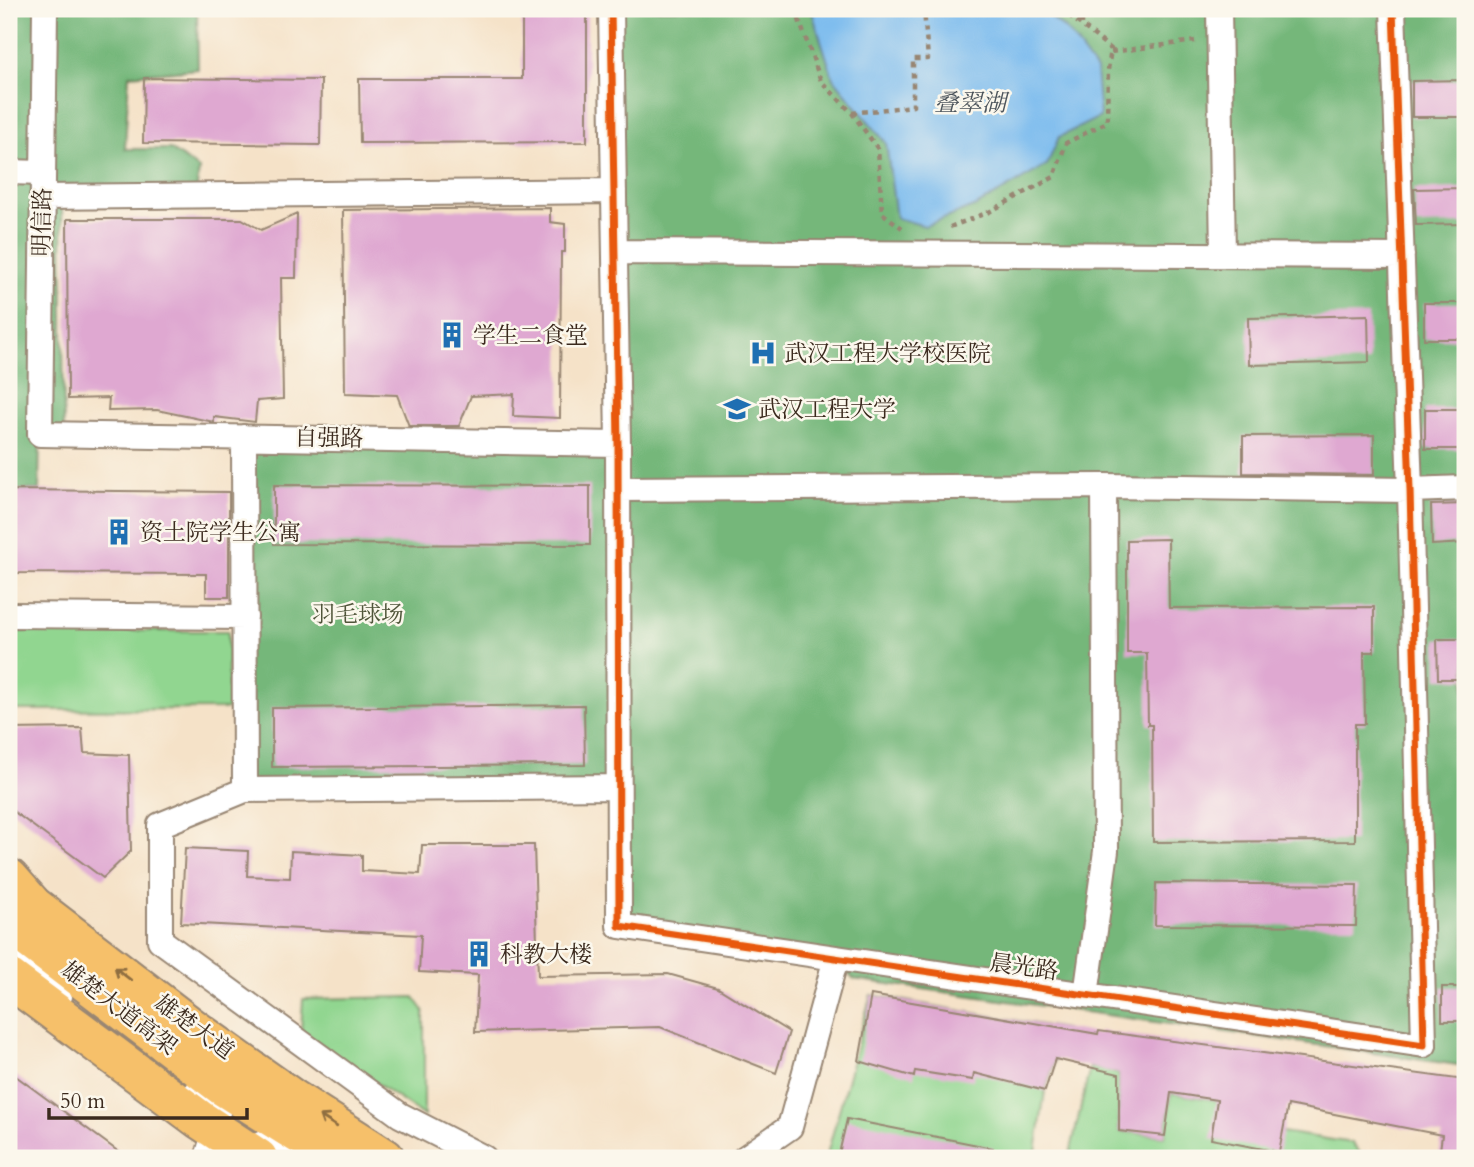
<svg xmlns="http://www.w3.org/2000/svg" width="1474" height="1167" viewBox="0 0 1474 1167" font-family="Cardo,'Noto Serif SC',serif">
<style>
.green{fill:#91d690;stroke:#668057;stroke-width:2}
.forest{fill:#74b77a;stroke:#58704c;stroke-width:2}
.water{fill:#78baee;stroke:#5a7286;stroke-width:2}
.building{fill:#dfa8d1}
.lines{fill:none;stroke-linecap:round;stroke-linejoin:round}
.service-casing{stroke:#988673;stroke-width:16}
.minor-casing{stroke:#988673;stroke-width:28}
.tertiary-casing{stroke:#988673;stroke-width:35}
.primary-casing{stroke:#988673;stroke-width:42}
.trunk-casing{stroke:#988673;stroke-width:42}
.path{stroke:#988673;stroke-width:4.5;stroke-dasharray:5 5;stroke-linecap:butt}
.service{stroke:#fff;stroke-width:12}
.minor{stroke:#fff;stroke-width:24}
.tertiary{stroke:#fff;stroke-width:32}
.primary{stroke:#f6c06b;stroke-width:38}
.trunk{stroke:#f6c06b;stroke-width:38}
.cycleway-casing{stroke:#fbf7ec;stroke-width:11}
.cycleway{stroke:#e8590c;stroke-width:7}
.oneway{stroke:#8f6e41}
.labels{text-anchor:middle;dominant-baseline:central;stroke-width:5;stroke-linejoin:round;paint-order:stroke}
.street-label{font-size:23px;fill:#3b2a1e;stroke:#fbf7ec}
.poi-label{font-size:23px;fill:#3b2a1e;stroke:#fbf7ec;text-anchor:start}
.park-label{font-size:23px;fill:#50553a;stroke:#fbf7ec}
.water-label{font-size:24px;font-style:italic;fill:#4d555c;stroke:#fbf7ec}
</style>
<rect width="100%" height="100%" fill="#fbf7ec"/>
<filter id="ink" filterUnits="userSpaceOnUse"><feTurbulence type="fractalNoise" baseFrequency=".0143" numOctaves="2"/><feDisplacementMap in="SourceGraphic" scale="14" xChannelSelector="R" yChannelSelector="G"/><feConvolveMatrix kernelMatrix="1 2 1 2 8 2 1 2 1" color-interpolation-filters="sRGB"/></filter>
<filter id="wash" filterUnits="userSpaceOnUse"><feTurbulence type="fractalNoise" baseFrequency=".00686" numOctaves="4" result="noise"/><feDisplacementMap in="SourceGraphic" scale="28" xChannelSelector="R" yChannelSelector="G"/><feGaussianBlur stdDeviation="1.57" result="paint"/><feColorMatrix in="noise" values="0 0 0 0 0 0 0 0 0 0 0 0 0 0 0 0 0 1.4 0 .05"/><feComposite in="paint" operator="in"/></filter>
<g filter="url(#wash)">
<rect width="100%" height="100%" fill="#f5e2c8"/>
<path class="green" d="M9,631H228V709L9,710Z
M871,995L1065,1029L1045,1091L1035,1158H826Z
M414,997L424,1011V1116L301,1031L303,999Z
M1090,1067L1119,1074V1131L1165,1136L1171,1093L1217,1100L1282,1132L1352,1143L1364,1158H1072L1070,1154Z"/>
<path class="forest" d="M9,9H197L198,69L129,75L125,149H170L199,169L196,195L62,197L64,435H40L39,490H9Z
M611,9H1465V1066L853,979L836,958L619,926L618,788L245,790L244,437L618,443Z"/>
<path class="water" d="M811,9H1042L1069,33L1096,70L1100,117L1059,137L1047,165L976,206L925,226L896,218L886,143L833,78Z"/>
<g id="blocks">
<path class="building" d="M522,9H587V142L360,143L359,79H522Z
M144,78L321,80L320,145L143,143Z
M1465,80V117H1412V81Z
M1465,188V224L1416,225L1414,189Z
M550,208V222L565,224V252H561L560,418L513,416L514,394L471,396L459,426H409L397,395L345,393L343,210Z
M297,214L296,278H281L283,399L257,401L255,422L214,417V422L157,410L108,411L109,398L68,399L67,219H242L261,230Z
M1424,303H1465V339H1424Z
M1368,315L1369,362L1249,365L1248,318Z
M1425,409H1465V449H1425Z
M1374,435V475L1243,473V436Z
M274,485L590,486V545L274,544Z
M9,490L229,492V597H206V574L9,573Z
M1465,504V543L1432,545L1431,505Z
M1168,539L1169,608L1374,607V652H1364L1365,724H1355V841L1153,842L1152,725H1148L1147,653H1127V540Z
M1437,639H1465V679H1438Z
M584,705L585,765L272,767V708Z
M82,728L84,753L129,755L131,851L103,878L9,808V729Z
M422,845H534L538,976L668,974L718,988L789,1032L776,1073L660,1027L475,1032L478,975L419,972L421,935L181,923L185,848L248,851L247,876L290,878L291,851L362,855V871L420,874Z
M1156,883L1357,885L1356,926L1155,925Z
M1442,987H1465V1021H1442Z
M871,995L1098,1034L1099,1031L1465,1080V1158H1439L1442,1135L1288,1105L1279,1152L1211,1139L1217,1100L1171,1093L1165,1136L1119,1131V1074L1055,1059L1045,1091L974,1073L973,1080L915,1071L914,1077L859,1061Z
M9,1071L127,1158H9Z
M847,1119L993,1148L992,1158H838Z"/>
</g>
</g>
<g filter="url(#ink)">
<use href="#blocks" fill-opacity="0" stroke="#988673" stroke-width="2"/>
<g class="lines">
<g class="service-casing">
<path id="service" d="M9,952L66,997
M191,1089L224,1113
M259,1138L292,1158"/>
</g>
<g class="minor-casing">
<path id="minor" d="M45,9L40,434L618,444
M611,9L618,444L619,926L1424,1045L1410,490L1393,9
M1219,9L1223,255
M9,172L42,173
M42,197L614,191
M615,252L1402,256
M244,437L245,790L618,787
M618,489L1104,486L1410,490L1465,488
M9,615L245,617
M245,790L160,825V940L400,1115L484,1158
M1086,995L1106,851L1104,486
M745,1158L790,1127L836,958"/>
</g>
<g class="tertiary-casing">
<path id="tertiary" d="M211,1158L214,1148"/>
</g>
<g class="primary-casing">
<path id="primary" d="M9,887L190,1026L293,1099L385,1158"/>
</g>
<g class="trunk-casing">
<path id="trunk" d="M9,878L31,903
M9,924L222,1086L337,1158
M9,978L199,1119L258,1158"/>
</g>
<path class="path" d="M798,9V17L821,81L852,113L878,149L882,213L902,228
M1082,9V25
M1111,52L1195,41
M852,113L913,106V59H928L924,9
M950,227L989,212L1054,177L1066,143L1107,122L1108,70L1111,49L1061,9"/>
<use href="#service" class="service"/>
<use href="#minor" class="minor"/>
<use href="#tertiary" class="tertiary"/>
<use href="#primary" class="primary"/>
<use href="#trunk" class="trunk"/>
<g class="cycleway-casing">
<path id="cycleway" d="M611,9L618,444L619,926L1424,1045L1410,490L1393,9"/>
</g>
<use href="#cycleway" class="cycleway"/>
</g>
<defs><path id="oneway-shaft" d="M-6 0H5M1.5-3L5.5 0L1.5 3" fill="none" stroke-width="1.6" stroke-linecap="round" stroke-linejoin="round" transform="scale(1.75)"/></defs>
<g class="oneway">
<use href="#oneway-shaft" transform="translate(123 974) rotate(-142)"/>
<use href="#oneway-shaft" transform="translate(328 1121) rotate(-147)"/>
</g>
</g>
<defs>
<g id="building-bare" transform="scale(2.1)"><path d="M-4-6H4V6H1V3H-1V6H-4ZM-2.5-4.3h1.7v1.8h-1.7ZM.8-4.3h1.7v1.8H.8ZM-2.5-1h1.7V.8h-1.7ZM.8-1h1.7V.8H.8Z" fill="#1f6fb2" stroke="#fbf7ec" stroke-width="2.5" paint-order="stroke"/></g>
<g id="hospital-bare" transform="scale(2.1)"><path d="M-5-5h3v3.5h4V-5h3V5h-3V1.5h-4V5h-3Z" fill="#1f6fb2" stroke="#fbf7ec" stroke-width="2.5" paint-order="stroke"/></g>
<g id="university-bare" transform="scale(2.1)"><path d="M0-5L7-2L0 1L-7-2ZM-4 1L0 2.5L4 1V4Q0 6-4 4Z" fill="#1f6fb2" stroke="#fbf7ec" stroke-width="2.5" paint-order="stroke"/></g>
</defs>
<g fill-rule="evenodd">
<use href="#building-bare" x="452" y="335"/>
<use href="#hospital-bare" x="763" y="353"/>
<use href="#university-bare" x="737" y="409"/>
<use href="#building-bare" x="119" y="532"/>
<use href="#building-bare" x="479" y="954"/>
</g>
<g class="labels">
<g class="street-label">
<text transform="translate(42 222) rotate(-89)">明信路</text>
<text transform="translate(329 438) rotate(1)">自强路</text>
<text transform="translate(1024 967) rotate(8)">晨光路</text>
<text transform="translate(119 1008) rotate(37)">雄楚大道高架</text>
<text transform="translate(194 1027) rotate(36)">雄楚大道</text>
</g>
<g class="poi-label">
<text x="473" y="335">学生二食堂</text>
<text x="784" y="353">武汉工程大学校医院</text>
<text x="758" y="409">武汉工程大学</text>
<text x="140" y="532">资土院学生公寓</text>
<text x="500" y="954">科教大楼</text>
</g>
<g class="park-label">
<text x="358" y="614">羽毛球场</text>
</g>
<g class="water-label">
<text x="970" y="103">叠翠湖</text>
</g>
</g>
<rect width="1474" height="1167" fill="none" stroke="#fbf7ec" stroke-width="35"/>
<path d="M49 1108v10h198v-10" fill="none" stroke="#3b2a1e" stroke-width="3.5"/>
<text x="60" y="1108" font-size="21" fill="#3b2a1e" stroke="#fbf7ec" stroke-width="5" paint-order="stroke">50 m</text>
</svg>
